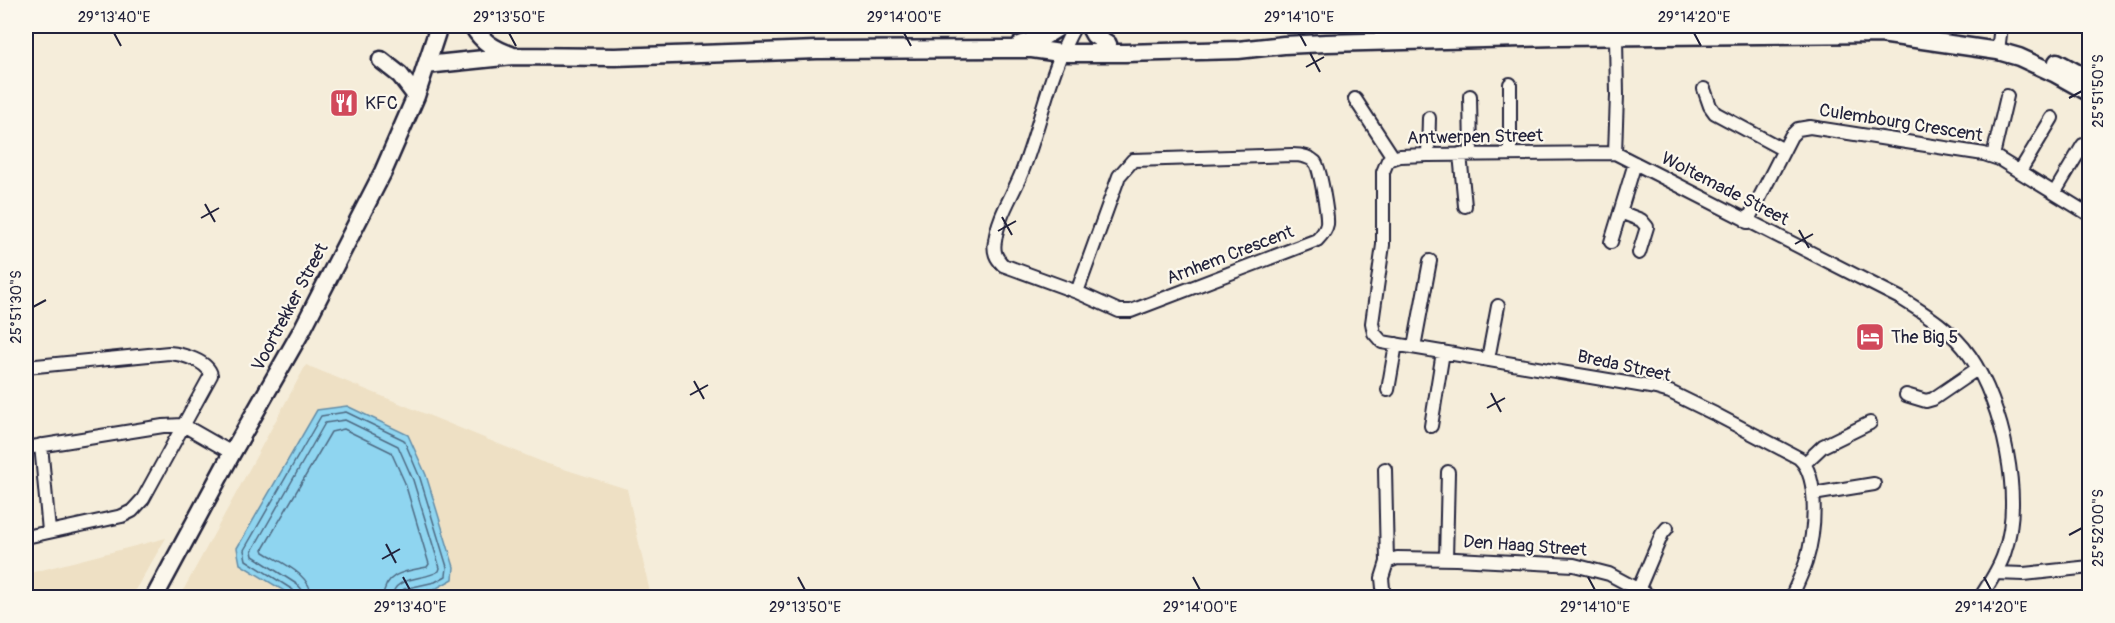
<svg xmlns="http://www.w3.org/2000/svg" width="2115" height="623" viewBox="0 0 2115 623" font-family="Pangolin,sans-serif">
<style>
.built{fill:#eee0c4}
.water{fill:#8fd5f0;stroke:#638da8;stroke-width:1.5}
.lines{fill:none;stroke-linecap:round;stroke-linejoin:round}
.shore{stroke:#4e6a83;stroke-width:1.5}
.minor-casing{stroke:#22223b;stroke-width:16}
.major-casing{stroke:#22223b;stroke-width:21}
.minor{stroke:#fbf7ec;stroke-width:12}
.major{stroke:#fbf7ec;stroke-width:16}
.ticks{fill:none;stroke:#22223b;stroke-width:2}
.labels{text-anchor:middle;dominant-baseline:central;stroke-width:4.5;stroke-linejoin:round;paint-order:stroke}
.poi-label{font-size:18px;fill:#22223b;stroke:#fbf7ec;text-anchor:start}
.street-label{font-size:18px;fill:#22223b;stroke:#fbf7ec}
.neatline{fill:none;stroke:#22223b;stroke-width:2}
.ticks-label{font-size:15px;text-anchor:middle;fill:#22223b}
</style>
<rect width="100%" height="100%" fill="#f5edda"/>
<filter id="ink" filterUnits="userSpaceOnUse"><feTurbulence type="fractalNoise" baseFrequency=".0167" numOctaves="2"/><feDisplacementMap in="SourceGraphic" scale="12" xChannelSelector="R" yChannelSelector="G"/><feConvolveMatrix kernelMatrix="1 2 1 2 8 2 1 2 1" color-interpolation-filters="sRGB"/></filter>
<g filter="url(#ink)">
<path class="built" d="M306,365L545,463L627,489L651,597L179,598Z
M166,538L131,597H26V574Z"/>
<path class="water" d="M347,406L408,435L426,475L454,567L453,579L437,588L392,597H294L240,564L237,548L317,410Z"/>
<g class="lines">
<path class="shore" d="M296,598L293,590L246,560L244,550L321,416L346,412L404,440L420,478L447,567L446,576L435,582L404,589L400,593L399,598
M303,598V591L298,585L253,556L252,551L325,423L345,420L398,446L413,480L440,568L439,571C424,581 393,575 392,598
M312,598C311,574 282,563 264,552L263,549L331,432L344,429L391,452L405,483L429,564L427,567C407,571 384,572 383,598"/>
<g class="minor-casing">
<path id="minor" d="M1075,26C1049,71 1041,124 1022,172C1013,195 998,216 995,241C993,252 996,258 1003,265L1077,292L1119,311H1131L1317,240C1321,236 1326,230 1327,224C1328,215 1320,167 1315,162C1309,156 1299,155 1292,155L1133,160L1119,176L1077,292
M1616,38L1617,95L1615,153L1900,298C1926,314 1953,331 1970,356C2003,404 2024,498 2004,554C1999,569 1989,584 1980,598
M1998,51L2001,26
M1704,89L1710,106L1715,113L1784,150
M1470,96L1471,154
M1355,99L1393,157
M1510,153V84
M1615,153L1428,155L1400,156L1388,160L1383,172V245L1372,323L1374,333L1382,342L1656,388L1670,392L1715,414L1799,458C1821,478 1814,536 1806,562C1802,574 1796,586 1791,598
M1460,154L1465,206
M1428,155L1429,118
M1993,156L2007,96
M2020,171L2052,118
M2055,192L2083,145
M1620,212L1641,220L1647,227L1639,253
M1747,222L1791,136L1798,129L1810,127L1984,154L1999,159L2090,215
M1611,242L1635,163
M1414,347L1430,261
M1488,359L1498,306
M26,367L169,353C182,354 208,361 211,375L143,499L132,511L122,516L26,537
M1388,390L1396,344
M1906,395L1926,401L1933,399L1977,369
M1431,426L1443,352
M41,445L49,531
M26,448L163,426L183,425L232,453
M1805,463L1823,446L1870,423
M1813,494L1874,484
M1446,559L1448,472
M1387,562L1397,558L1456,559L1574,565L1609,574L1654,598
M1995,573L2024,574L2090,567
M1639,588L1662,534L1667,528
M1384,598L1382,578L1387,562L1385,469"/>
</g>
<g class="major-casing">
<path id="major" d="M473,26C482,42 494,49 511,55
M1089,26L1094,35L1108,44
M1020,45L1043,37L1061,26
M381,60L400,75L416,96
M2057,62L2090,80
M426,65L513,56L615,57L817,50L1002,49H1032L1060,53H1125L1238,50L1284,45L1326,43L1558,37L1881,34L1998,51L2019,57L2056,74L2090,93
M154,598L232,453L302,330L383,172L416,96L439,26"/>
</g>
<use href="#minor" class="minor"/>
<use href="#major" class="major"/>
</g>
</g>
<path class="ticks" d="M114,33L121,46M509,33L516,46M904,33L911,46M1299,33L1306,46M1694,33L1701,46M1310,53L1320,72M1306,67L1324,57M2069,98L2082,91M205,204L215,222M1002,217L1012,235M201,218L219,208M1799,230L1809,248M998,231L1016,221M1795,244L1813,234M33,307L46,300M694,381L704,399M1491,393L1501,412M690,395L708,385M1487,408L1505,398M2069,535L2082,528M386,544L396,563M382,559L400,549M403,577L410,590M798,577L805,590M1193,577L1200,590M1588,577L1595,590M1984,577L1991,590"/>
<defs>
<g id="restaurant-square" transform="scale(1.5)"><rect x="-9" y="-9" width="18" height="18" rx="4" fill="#d1495b" stroke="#fbf7ec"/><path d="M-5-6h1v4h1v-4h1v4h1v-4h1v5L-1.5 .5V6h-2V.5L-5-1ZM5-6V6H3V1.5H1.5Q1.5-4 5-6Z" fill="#fff"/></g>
<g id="hotel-square" transform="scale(1.5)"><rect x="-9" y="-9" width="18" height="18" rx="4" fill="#d1495b" stroke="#fbf7ec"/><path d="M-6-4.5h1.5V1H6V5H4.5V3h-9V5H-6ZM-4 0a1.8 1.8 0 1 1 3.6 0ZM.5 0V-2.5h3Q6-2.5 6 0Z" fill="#fff"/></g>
</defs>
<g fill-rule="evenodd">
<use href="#restaurant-square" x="344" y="103"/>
<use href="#hotel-square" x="1870" y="337"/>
</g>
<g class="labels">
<g class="poi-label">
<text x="365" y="103">KFC</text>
<text x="1891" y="337">The Big 5</text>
</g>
<g class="street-label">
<text transform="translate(1901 123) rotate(9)">Culembourg Crescent</text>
<text transform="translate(1475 137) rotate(-1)">Antwerpen Street</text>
<text transform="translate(1725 189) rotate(27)">Woltemade Street</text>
<text transform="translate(1230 255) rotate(-21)">Arnhem Crescent</text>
<text transform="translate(290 307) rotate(-62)">Voortrekker Street</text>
<text transform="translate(1624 366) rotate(12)">Breda Street</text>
<text transform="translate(1525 546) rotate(4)">Den Haag Street</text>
</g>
</g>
<rect width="2115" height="623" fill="none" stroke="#fbf7ec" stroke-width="66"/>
<rect x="33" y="33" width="2049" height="557" class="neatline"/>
<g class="ticks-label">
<text x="114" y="22">29°13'40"E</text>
<text x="509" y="22">29°13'50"E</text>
<text x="904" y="22">29°14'00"E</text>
<text x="1299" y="22">29°14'10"E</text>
<text x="1694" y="22">29°14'20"E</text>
<text transform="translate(2098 91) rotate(-90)" y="5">25°51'50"S</text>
<text transform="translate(16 307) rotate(-90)" y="5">25°51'30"S</text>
<text transform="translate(2098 528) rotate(-90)" y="5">25°52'00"S</text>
<text x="410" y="612">29°13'40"E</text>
<text x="805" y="612">29°13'50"E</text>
<text x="1200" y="612">29°14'00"E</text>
<text x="1595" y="612">29°14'10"E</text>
<text x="1991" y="612">29°14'20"E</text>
</g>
</svg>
